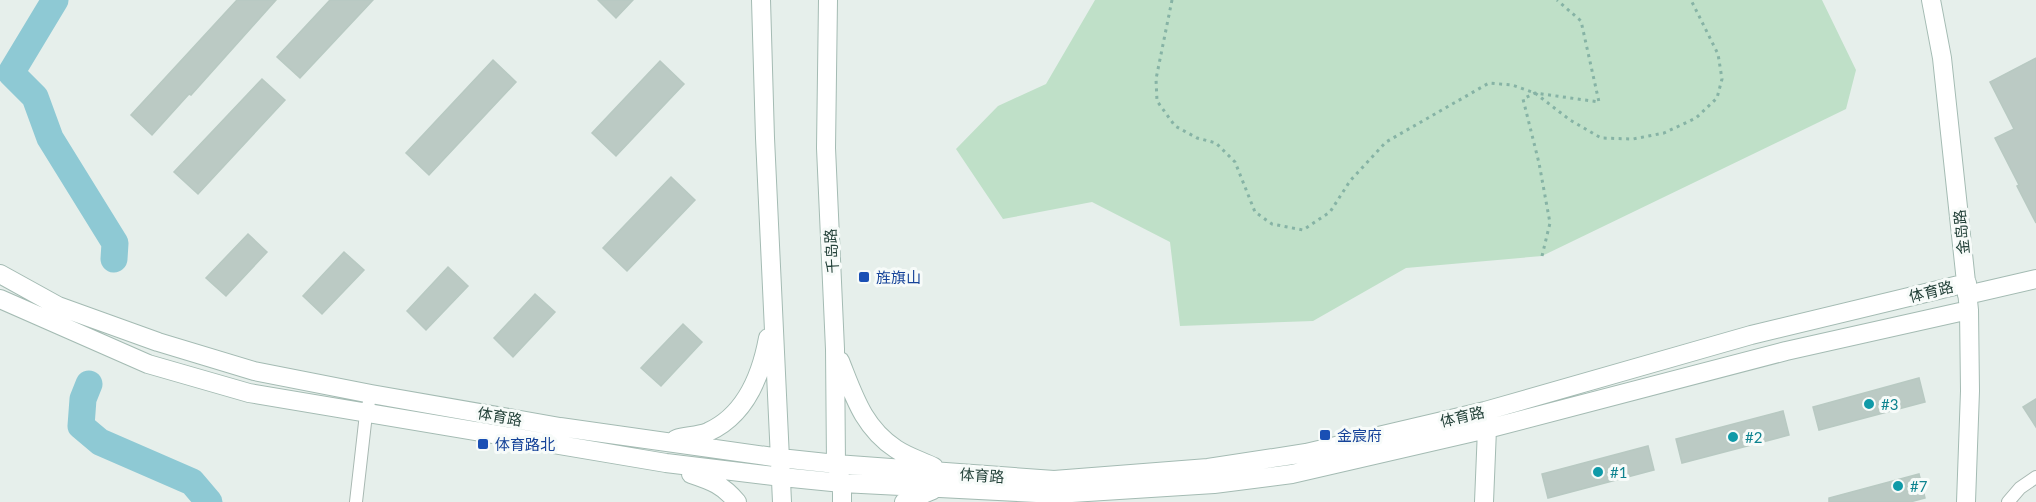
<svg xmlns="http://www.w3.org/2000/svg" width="2036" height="502" viewBox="0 0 2036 502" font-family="Lato,'Noto Sans SC',sans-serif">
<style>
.green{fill:#bfe0c8}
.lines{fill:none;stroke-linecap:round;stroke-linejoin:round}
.river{stroke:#8ec9d4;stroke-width:27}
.building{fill:#bbcac4;stroke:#b8c9c2;stroke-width:1.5}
.street-casing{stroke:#a8b8b2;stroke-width:14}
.secondary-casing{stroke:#a4bbb3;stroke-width:20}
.path{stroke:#86b3a5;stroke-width:3;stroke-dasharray:3 4.5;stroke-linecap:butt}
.street{stroke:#fff;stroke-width:12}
.secondary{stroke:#fff;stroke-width:18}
.transit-dot{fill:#1a4fb4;stroke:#f7fbf9;stroke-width:2}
.culture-dot{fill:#0f9aa8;stroke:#f7fbf9;stroke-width:2}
.labels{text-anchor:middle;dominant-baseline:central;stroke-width:6;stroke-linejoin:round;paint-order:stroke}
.street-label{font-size:15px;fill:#24423a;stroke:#f7fbf9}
.transit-label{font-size:15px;fill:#164399;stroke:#f7fbf9;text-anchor:start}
.culture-label{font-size:15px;fill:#0d838f;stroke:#f7fbf9;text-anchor:start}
</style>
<rect width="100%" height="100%" fill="#e6efeb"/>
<path class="green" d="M1095,0H1822L1856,70L1846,109L1542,256L1406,268L1313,321L1180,326L1170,242L1092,202L1003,219L956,149L998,106L1046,84Z"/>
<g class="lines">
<path class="river" d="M55,0L11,73L35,97L50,138L115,243L114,259
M89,384L83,399L81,426L100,442L192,482L209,502"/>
</g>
<path class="building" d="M237,0H276L191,95L189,94L152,135L131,115Z
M330,0H373L300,78L277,57Z
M598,0H633L616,18Z
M2036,58V223L2017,186L2019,185L1995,138L2014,129L1990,82Z
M493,60L516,82L429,175L406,153Z
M660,61L684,84L616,156L592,133Z
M262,79L285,100L198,194L174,172Z
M671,177L695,200L627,271L603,248Z
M248,234L267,252L226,296L206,278Z
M344,252L364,270L322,314L303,296Z
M448,267L468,286L426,330L407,311Z
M535,294L555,312L513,357L494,338Z
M683,324L702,342L661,386L641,368Z
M1919,378L1925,402L1819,430L1813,407Z
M2036,399V427L2023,407Z
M1783,411L1789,435L1682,463L1676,439Z
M1648,446L1654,470L1548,498L1542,474Z
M1919,474L1925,498L1910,502H1829V498Z"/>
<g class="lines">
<g class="street-casing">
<path id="street" d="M356,502L366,414L371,394
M2008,502L2020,488L2036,477"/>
</g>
<g class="secondary-casing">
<path id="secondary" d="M761,0L765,138L782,502
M828,0L826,148L835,349L836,464L842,483V502
M1931,0L1942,58L1969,310L1970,391L1966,502
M0,274L58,306L158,342L254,371L371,394L560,427L780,458L836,464L1054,480L1208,468L1306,453L1485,411L1751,335L1967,283
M1967,295L2036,279
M0,299L148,364L249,393L666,463L782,477L842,483L1056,494L1214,484L1292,474L1487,429L1786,351L1969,310
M840,361C854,396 863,427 896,449C908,457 922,461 934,467
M676,439C686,436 698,436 708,432C746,415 761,376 768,338
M691,474C712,481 723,485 737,502
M904,502L933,490
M1484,502L1487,429L1485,417"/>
</g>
<path class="path" d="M1172,0L1156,79L1157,101L1175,126L1197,138L1216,143L1235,162L1255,212L1272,224L1303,230L1330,212L1350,181L1386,142L1489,83L1512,85L1535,93L1570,120L1601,138L1633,139L1664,133L1696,118L1717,98L1722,79L1718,54L1691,0
M1542,256L1550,223L1539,163L1523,99L1535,93L1599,102L1581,21L1557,0"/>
<use href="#street" class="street"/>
<use href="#secondary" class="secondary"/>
</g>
<g class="transit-dot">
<rect x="858" y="271" width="12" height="12" rx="3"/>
<rect x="1319" y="429" width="12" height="12" rx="3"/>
<rect x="477" y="438" width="12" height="12" rx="3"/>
</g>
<g class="culture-dot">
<circle cx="1869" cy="404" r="6"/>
<circle cx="1733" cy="437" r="6"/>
<circle cx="1598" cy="472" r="6"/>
<circle cx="1898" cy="486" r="6"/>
</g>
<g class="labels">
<g class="street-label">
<text transform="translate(1961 232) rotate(-96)">金岛路</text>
<text transform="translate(831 251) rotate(-93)">千岛路</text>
<text transform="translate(1931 291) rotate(-14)">体育路</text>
<text transform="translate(500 416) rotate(10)">体育路</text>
<text transform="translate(1462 416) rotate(-13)">体育路</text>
<text transform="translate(982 475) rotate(4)">体育路</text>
</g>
<g class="transit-label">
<text x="876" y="277">旌旗山</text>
<text x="1337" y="435">金宸府</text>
<text x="495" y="444">体育路北</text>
</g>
<g class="culture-label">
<text x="1881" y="404">#3</text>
<text x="1745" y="437">#2</text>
<text x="1610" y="472">#1</text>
<text x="1910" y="486">#7</text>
</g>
</g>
</svg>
